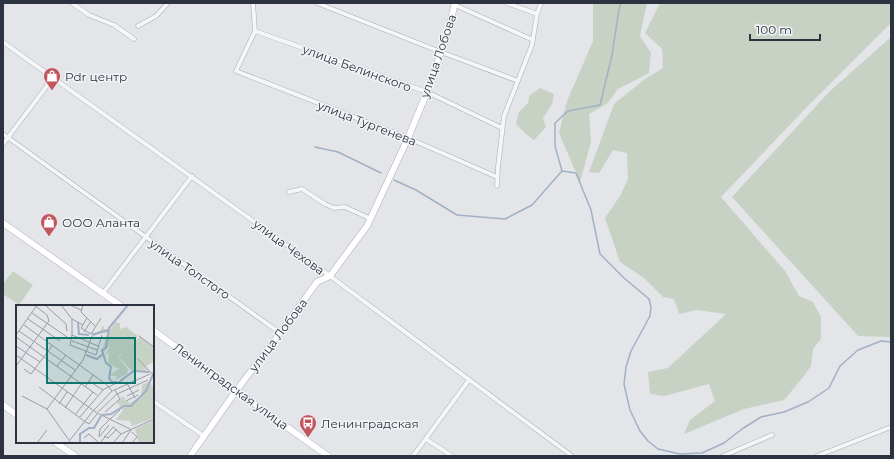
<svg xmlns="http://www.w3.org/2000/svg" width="894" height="459" viewBox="0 0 894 459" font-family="Montserrat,sans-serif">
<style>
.green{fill:#c7d2c5}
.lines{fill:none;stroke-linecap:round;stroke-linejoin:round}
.stream{stroke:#a2b0c5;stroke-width:1.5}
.street-casing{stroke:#a8acb3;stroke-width:5}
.secondary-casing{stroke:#a8acb3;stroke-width:7}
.street{stroke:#f5f6f8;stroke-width:4}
.secondary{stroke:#fff;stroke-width:6}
.labels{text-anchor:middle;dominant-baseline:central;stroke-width:3;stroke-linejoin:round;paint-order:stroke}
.street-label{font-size:12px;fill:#2c323f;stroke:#f2f4f7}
.poi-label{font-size:12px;fill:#2c323f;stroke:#f2f4f7;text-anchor:start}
.inset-river{fill:none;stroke:#a2b0c5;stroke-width:2}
.inset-road{fill:none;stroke:#9a9da5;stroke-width:1}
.view{fill:#0f766e;fill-opacity:0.15;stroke:#0f766e;stroke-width:2}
.inset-edge{fill:none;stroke:#2c323f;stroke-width:2}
</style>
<rect width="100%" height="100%" fill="#e3e5e9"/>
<path class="green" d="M593,3H647L640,36L651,53L649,73L618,89L608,103L589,114L591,142L580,182L559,133L567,101L593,41Z
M660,3H891V23L804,110L721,197L785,271L799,296L813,302L821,317V339L813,349L811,366L804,376L784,400L744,409L684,434L690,420L715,401L709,384L664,396L650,394L648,372L668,368L726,314L697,310L679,314L674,299L663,297L644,278L620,262L605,218L620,196L628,179L627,153L613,150L599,173L589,172L614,104L645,79L663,68L662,49L645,33Z
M891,37V337L858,336L732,197L829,92Z
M540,88L554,94L552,104L543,118L546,127L534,140L526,134L516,124L519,112L528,103L529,96Z
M13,271L33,285L19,305L3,294V284Z"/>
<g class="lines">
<path class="stream" d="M621,3L619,9L612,55L600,105L568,111L555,123V146L562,171L576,173L591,210L600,254L624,278L649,299L651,307L650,316L631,351L626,367L624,384L630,410L640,431L648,441L658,449L680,454L702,453L724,443L742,429L761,417L784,412L808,402L829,388L840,366L858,350L881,341L891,342
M315,147L338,152L381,173
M394,180L416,190L457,215L505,219L532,205L562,171"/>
<g class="street-casing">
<path id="street" d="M72,3L89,15L114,25L134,39
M253,3L255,31L236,71L408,138L497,177
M317,3L441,52L518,81
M507,3L537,14
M455,5L533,40
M138,26L156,16L168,3
M255,31L427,92L502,128
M3,42L330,276L572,456
M3,134L146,237L280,333
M3,144L53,78
M497,186L498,167L504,116L532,45L537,14L541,3
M289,192L302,189L325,204L334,208L345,207L371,219
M103,293L192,176
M153,401L204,436
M426,439L452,456
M413,456L469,380
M723,456L772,435
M817,456L891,427"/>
</g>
<g class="secondary-casing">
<path id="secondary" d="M3,223L121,306
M153,330L236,391L328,456
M3,405L17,415
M55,442L75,456
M190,456L236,391L280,333L317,282L330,276L367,226L408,138L427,92L447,35L455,3"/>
</g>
<use href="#street" class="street"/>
<use href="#secondary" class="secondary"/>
</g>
<defs>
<g id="shop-pin" transform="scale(0.9)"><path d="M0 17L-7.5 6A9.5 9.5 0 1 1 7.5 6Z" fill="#c0565e" stroke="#f2f4f7"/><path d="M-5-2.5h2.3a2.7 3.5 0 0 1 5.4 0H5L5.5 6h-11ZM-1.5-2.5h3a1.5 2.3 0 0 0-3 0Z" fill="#fff"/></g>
<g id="bus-pin" transform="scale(0.9)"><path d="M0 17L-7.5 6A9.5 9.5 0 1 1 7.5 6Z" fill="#c0565e" stroke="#f2f4f7"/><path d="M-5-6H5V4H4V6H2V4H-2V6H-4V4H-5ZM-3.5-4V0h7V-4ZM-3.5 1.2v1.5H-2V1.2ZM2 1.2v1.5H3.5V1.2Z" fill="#fff"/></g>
</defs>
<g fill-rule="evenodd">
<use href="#shop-pin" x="52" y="76"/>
<use href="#shop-pin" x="49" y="222"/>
<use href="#bus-pin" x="308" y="423"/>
</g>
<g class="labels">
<g class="street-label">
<text transform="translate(438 56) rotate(-71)">улица Лобова</text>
<text transform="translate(357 68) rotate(20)">улица Белинского</text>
<text transform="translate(367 123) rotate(21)">улица Тургенева</text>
<text transform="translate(289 247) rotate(36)">улица Чехова</text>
<text transform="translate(190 269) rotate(35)">улица Толстого</text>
<text transform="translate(278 335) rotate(-53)">улица Лобова</text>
<text transform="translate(231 386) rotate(36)">Ленинградская улица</text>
</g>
<g class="poi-label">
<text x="65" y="76">Pdr центр</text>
<text x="62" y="222">ООО Аланта</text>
<text x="321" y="423">Ленинградская</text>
</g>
</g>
<g transform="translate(16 305)">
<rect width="138" height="138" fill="#e3e5e9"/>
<path d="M100,17L104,18V24L110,22L122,31L114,40L124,32L138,42V56L129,62L130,66H116L103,52L111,43L102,52L112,64L111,69L99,75L101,71H95V69L103,64L92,58L93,48L89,50L94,41L89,44L88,50L86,46L91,28L75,29L84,26L87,20L89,26L92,27ZM132,77L138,82V113L116,121L114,116L100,115L107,105L101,97L107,91L110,96L114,98L125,91L126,80ZM138,115V138H123L119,124Z" fill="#c7d2c5"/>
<path class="inset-river" d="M62,18L63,29L73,30M76,30L92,25M70,50L81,54L87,49M104,76L118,66L133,67M101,77H96L93,73L95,62L90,58L86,45L90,43L93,23L112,0M86,110L95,109L108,101H115L130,86L138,67M64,138V129L73,123H78L85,111"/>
<path class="inset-road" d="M29,0L50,19L51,26M45,0L56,14V30L82,41M54,0L65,5M67,0L65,7L79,21M16,8L51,32M71,13L65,23L75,29M12,14L44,36M56,14L67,20M8,20L91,80L96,86M3,26L59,65M68,27L75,16M75,29L85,13M0,30L21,0M56,30L54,40L80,50M123,31L138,42M0,32L81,90M56,36L81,45M0,41L24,57M0,50L81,108L114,124M80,50L86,30M122,54L138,71M0,61L33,16L31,10L18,0M41,61L50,50M8,64L15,69L36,41M73,76L87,85M111,78L119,93M23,82L68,116M69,82L77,70M6,91L31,104L55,138M111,91L123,85M110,96L122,90M43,99L51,87M49,103L65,79M31,104L67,55L76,31M78,105L96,86L134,69M82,107L101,89L132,75M89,107L104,94L99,85M59,110L77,87M63,113L88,84L107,75M94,114L104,105M68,116L73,119L81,109M116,127L121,132L116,138M84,131L93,120M88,131L92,133L101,124M83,132L84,124L93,115M68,133L73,129L83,138M54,135L77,106M21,138L31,125M84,138L97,122L105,129M97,138L105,129L138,114M106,138L115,125"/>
<path class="view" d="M31,33H119V78H31Z"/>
<rect width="138" height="138" class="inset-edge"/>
</g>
<rect width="894" height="459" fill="none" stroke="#2c323f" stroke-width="8"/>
<path d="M750 34v6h70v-6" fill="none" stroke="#2c323f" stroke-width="2"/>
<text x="756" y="34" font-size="12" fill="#2c323f" stroke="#f2f4f7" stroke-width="3" paint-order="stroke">100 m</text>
</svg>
